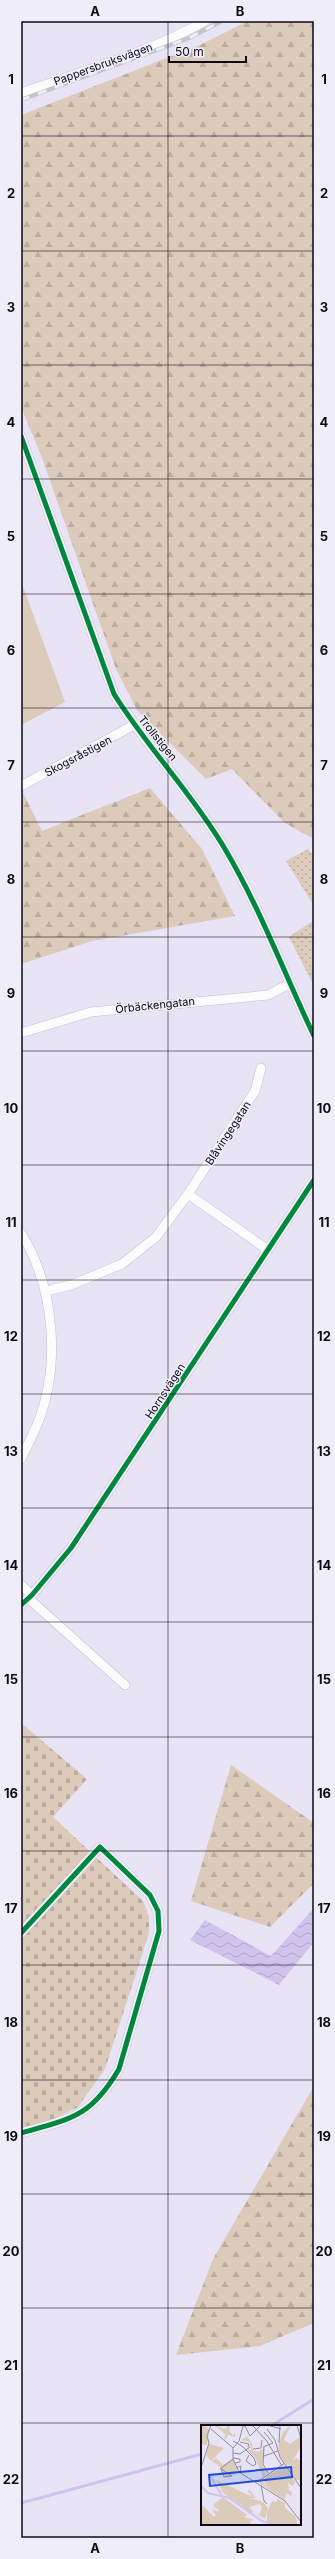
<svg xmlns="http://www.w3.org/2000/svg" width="335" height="2559" viewBox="0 0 335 2559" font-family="Inter,sans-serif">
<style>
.forest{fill:url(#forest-firs)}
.cemetery{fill:url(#cemetery-stones)}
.park{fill:url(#park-dots)}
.garden{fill:#dccaba}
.water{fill:url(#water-waves)}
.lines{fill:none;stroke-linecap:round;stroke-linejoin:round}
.stream{stroke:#d0c4ed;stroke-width:3}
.minor-casing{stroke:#c4c0ce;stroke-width:10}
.minor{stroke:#fcfbfe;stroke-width:9}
.rail-casing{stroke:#c5c4c9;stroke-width:4.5}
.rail{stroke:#f0edfa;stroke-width:3;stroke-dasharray:9;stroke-linecap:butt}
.cycleway-casing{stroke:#f0edfa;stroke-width:8}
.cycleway{stroke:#00873e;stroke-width:5}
.grid{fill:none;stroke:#0d0a14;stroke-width:1;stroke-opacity:0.55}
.labels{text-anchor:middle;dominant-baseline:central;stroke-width:3;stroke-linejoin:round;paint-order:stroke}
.street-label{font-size:11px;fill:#0d0a14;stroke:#f0edfa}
.inset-river{fill:none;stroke:#d0c4ed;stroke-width:2}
.inset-road{fill:none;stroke:#908d9b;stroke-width:1}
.view{fill:#1d4ed8;fill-opacity:0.15;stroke:#1d4ed8;stroke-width:2}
.inset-edge{fill:none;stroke:#0d0a14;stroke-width:2}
.neatline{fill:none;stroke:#0d0a14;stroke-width:1.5}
.grid-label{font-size:13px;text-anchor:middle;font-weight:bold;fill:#0d0a14}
</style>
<defs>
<pattern id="forest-firs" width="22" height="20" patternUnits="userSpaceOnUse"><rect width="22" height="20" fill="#dccaba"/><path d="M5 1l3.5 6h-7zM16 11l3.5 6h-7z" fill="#bcac9f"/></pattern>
<pattern id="cemetery-stones" width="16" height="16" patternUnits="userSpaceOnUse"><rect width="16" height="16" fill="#dccaba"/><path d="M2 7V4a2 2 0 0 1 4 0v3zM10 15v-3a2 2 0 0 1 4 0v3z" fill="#bcac9f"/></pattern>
<pattern id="park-dots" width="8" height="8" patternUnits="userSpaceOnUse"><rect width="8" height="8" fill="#dccaba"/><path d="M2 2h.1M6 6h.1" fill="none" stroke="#bcac9f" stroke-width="1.8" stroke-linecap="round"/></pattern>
<pattern id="water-waves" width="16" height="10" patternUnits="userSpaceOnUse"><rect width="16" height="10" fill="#d0c4ed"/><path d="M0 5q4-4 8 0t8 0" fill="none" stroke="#b1a7ca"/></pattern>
</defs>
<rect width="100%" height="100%" fill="#e8e4f5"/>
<path class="forest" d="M248,21H314V839L285,823L232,769L206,779L137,710L116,669L41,455L21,407V115L200,45Z
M150,788L202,849L235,916L92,941L21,964V794L23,793L42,831Z
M231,1765L314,1823V1883L270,1927L191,1901Z
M314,2086V2323L260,2346L176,2355L213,2259Z"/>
<path class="cemetery" d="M21,1723L87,1779L53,1817L143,1901L149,1917V1933L105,2069L78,2107L54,2119L21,2129Z"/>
<path class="park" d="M308,849L314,856V906L286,861Z
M314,920V986L289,937Z"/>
<path class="garden" d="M21,581L65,702L21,725Z"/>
<path class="water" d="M314,1908V1942L279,1985L190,1940L205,1920L271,1956Z"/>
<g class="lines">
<path class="stream" d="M271,2426L314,2399
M21,2503L202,2454"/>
<g class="minor-casing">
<path id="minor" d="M21,93C83,71 148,53 205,21
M21,436L114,694C147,747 190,791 222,844C259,905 284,973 314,1036
M21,786L134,725
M21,1033L91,1012L268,995L289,984
M188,1194L268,1250
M21,1233C55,1288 61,1366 37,1425C32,1437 26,1448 21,1459
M46,1291L71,1285L122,1264L156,1237L188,1194L255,1091L261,1068
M21,1585L32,1595
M28,1598L125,1685
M21,1605L32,1595L71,1548L314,1180
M21,1933L100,1847L150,1895L158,1911L159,1931L119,2069C91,2117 71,2119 21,2133"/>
</g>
<use href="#minor" class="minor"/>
<g class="rail-casing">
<path id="rail" d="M21,100L189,38L222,21"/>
</g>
<use href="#rail" class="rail"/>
<g class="cycleway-casing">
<path id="cycleway" d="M21,436L114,694C147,747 190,791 222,844C259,905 284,973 314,1036
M21,1605L32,1595L71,1548L314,1180
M21,1933L100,1847L150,1895L158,1911L159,1931L119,2069C91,2117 71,2119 21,2133"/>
</g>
<use href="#cycleway" class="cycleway"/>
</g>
<path class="grid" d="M168,21V2538M21,136H314M21,251H314M21,365H314M21,479H314M21,594H314M21,708H314M21,822H314M21,937H314M21,1051H314M21,1165H314M21,1280H314M21,1394H314M21,1508H314M21,1622H314M21,1737H314M21,1851H314M21,1965H314M21,2080H314M21,2194H314M21,2308H314M21,2423H314"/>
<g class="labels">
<g class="street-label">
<text transform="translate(103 64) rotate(-20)">Pappersbruksvägen</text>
<text transform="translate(158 738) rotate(51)">Trollstigen</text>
<text transform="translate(78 756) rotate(-28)">Skogsråstigen</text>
<text transform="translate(155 1005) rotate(-6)">Örbäckengatan</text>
<text transform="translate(228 1133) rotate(-57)">Blåvingegatan</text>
<text transform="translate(165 1391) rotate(-57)">Hornsvägen</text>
</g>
</g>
<g transform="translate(201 2425)">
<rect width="100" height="100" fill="#e8e4f5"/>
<path d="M0,0H5L7,5L9,1L6,0H9L6,20L0,19ZM95,33L100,36V56L94,54L89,40Z" fill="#dccaba"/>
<path d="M13,0L24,4L28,0L29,7L32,10L35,8L34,12L27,10L23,16L24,9ZM90,0L83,15L89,19L99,12L100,21L91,38L87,41L80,33L77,21L82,7ZM46,12L51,18L52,26L57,27L63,23L61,38L65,49L62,52L54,32L46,25H50L49,17L40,15ZM8,19L23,23L10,36L5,30ZM85,40L94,57L92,61L87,58L88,65L91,67L90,71L85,68L84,75L57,57L59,55L67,62L63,56L66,51ZM15,55L52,72L47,67L48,64L55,73H49L62,77L67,83L64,94L56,89H59L61,82L58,79L48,82L53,87L48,89L41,80L23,69ZM22,72L46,90L43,92L53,95L49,96L50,100H0V79L13,92L15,91L11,84L17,87L18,85L12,80ZM77,74L84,78V83L94,91L97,100H66V88L71,76L75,77Z" fill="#dccaba"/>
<path d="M15,33L22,40L32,34L36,46L33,50L24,52L19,42L11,36Z" fill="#dccaba"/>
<path class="inset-river" d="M9,50L21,71M0,61L7,68L28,73L61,96L74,100"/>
<path class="inset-road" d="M38,0L44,1L49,11L59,1M51,0L65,15L81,41M66,0L80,4M96,0L100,14M10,4L32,23V34L38,47L84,76L100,97M66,4L74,15L79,32L100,63M32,16L41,21L53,33L55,39L52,41L45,36L48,30M39,17L48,19L47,22M78,18L79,0M62,22L72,18L63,7M63,22L62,39L67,48M32,23L38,16L42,1M52,24L60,23L61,15M32,28L39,29L49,22M63,31L77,26M32,33L39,34V37L34,38M0,43L8,18L6,11L10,0M35,43L40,41L39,48M19,44L32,34M20,44L22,45L31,51L23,52ZM56,57L84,38M60,60L63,76L66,79"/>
<path class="view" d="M90,42L91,52L9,61L8,50Z"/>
<rect width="100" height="100" class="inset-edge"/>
</g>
<rect width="335" height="2559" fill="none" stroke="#f0edfa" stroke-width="44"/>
<path d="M169 56v6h77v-6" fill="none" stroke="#0d0a14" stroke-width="2"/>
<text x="175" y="56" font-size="12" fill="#0d0a14" stroke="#f0edfa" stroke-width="3" paint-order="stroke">50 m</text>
<rect x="22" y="22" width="291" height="2515" class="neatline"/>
<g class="grid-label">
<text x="95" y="16">A</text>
<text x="240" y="16">B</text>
<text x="11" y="84">1</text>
<text x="324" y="84">1</text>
<text x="11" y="198">2</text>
<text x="324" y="198">2</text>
<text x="11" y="312">3</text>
<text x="324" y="312">3</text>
<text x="11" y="427">4</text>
<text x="324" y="427">4</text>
<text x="11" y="541">5</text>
<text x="324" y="541">5</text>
<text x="11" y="655">6</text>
<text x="324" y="655">6</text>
<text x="11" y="770">7</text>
<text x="324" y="770">7</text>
<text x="11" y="884">8</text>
<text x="324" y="884">8</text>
<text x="11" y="998">9</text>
<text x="324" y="998">9</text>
<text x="11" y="1113">10</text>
<text x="324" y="1113">10</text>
<text x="11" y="1227">11</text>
<text x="324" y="1227">11</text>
<text x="11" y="1341">12</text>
<text x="324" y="1341">12</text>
<text x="11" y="1456">13</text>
<text x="324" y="1456">13</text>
<text x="11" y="1570">14</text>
<text x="324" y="1570">14</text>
<text x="11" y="1684">15</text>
<text x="324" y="1684">15</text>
<text x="11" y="1798">16</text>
<text x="324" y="1798">16</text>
<text x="11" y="1913">17</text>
<text x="324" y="1913">17</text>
<text x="11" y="2027">18</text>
<text x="324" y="2027">18</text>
<text x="11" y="2141">19</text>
<text x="324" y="2141">19</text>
<text x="11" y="2256">20</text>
<text x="324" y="2256">20</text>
<text x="11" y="2370">21</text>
<text x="324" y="2370">21</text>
<text x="11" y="2484">22</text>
<text x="324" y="2484">22</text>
<text x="95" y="2553">A</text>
<text x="240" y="2553">B</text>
</g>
</svg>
